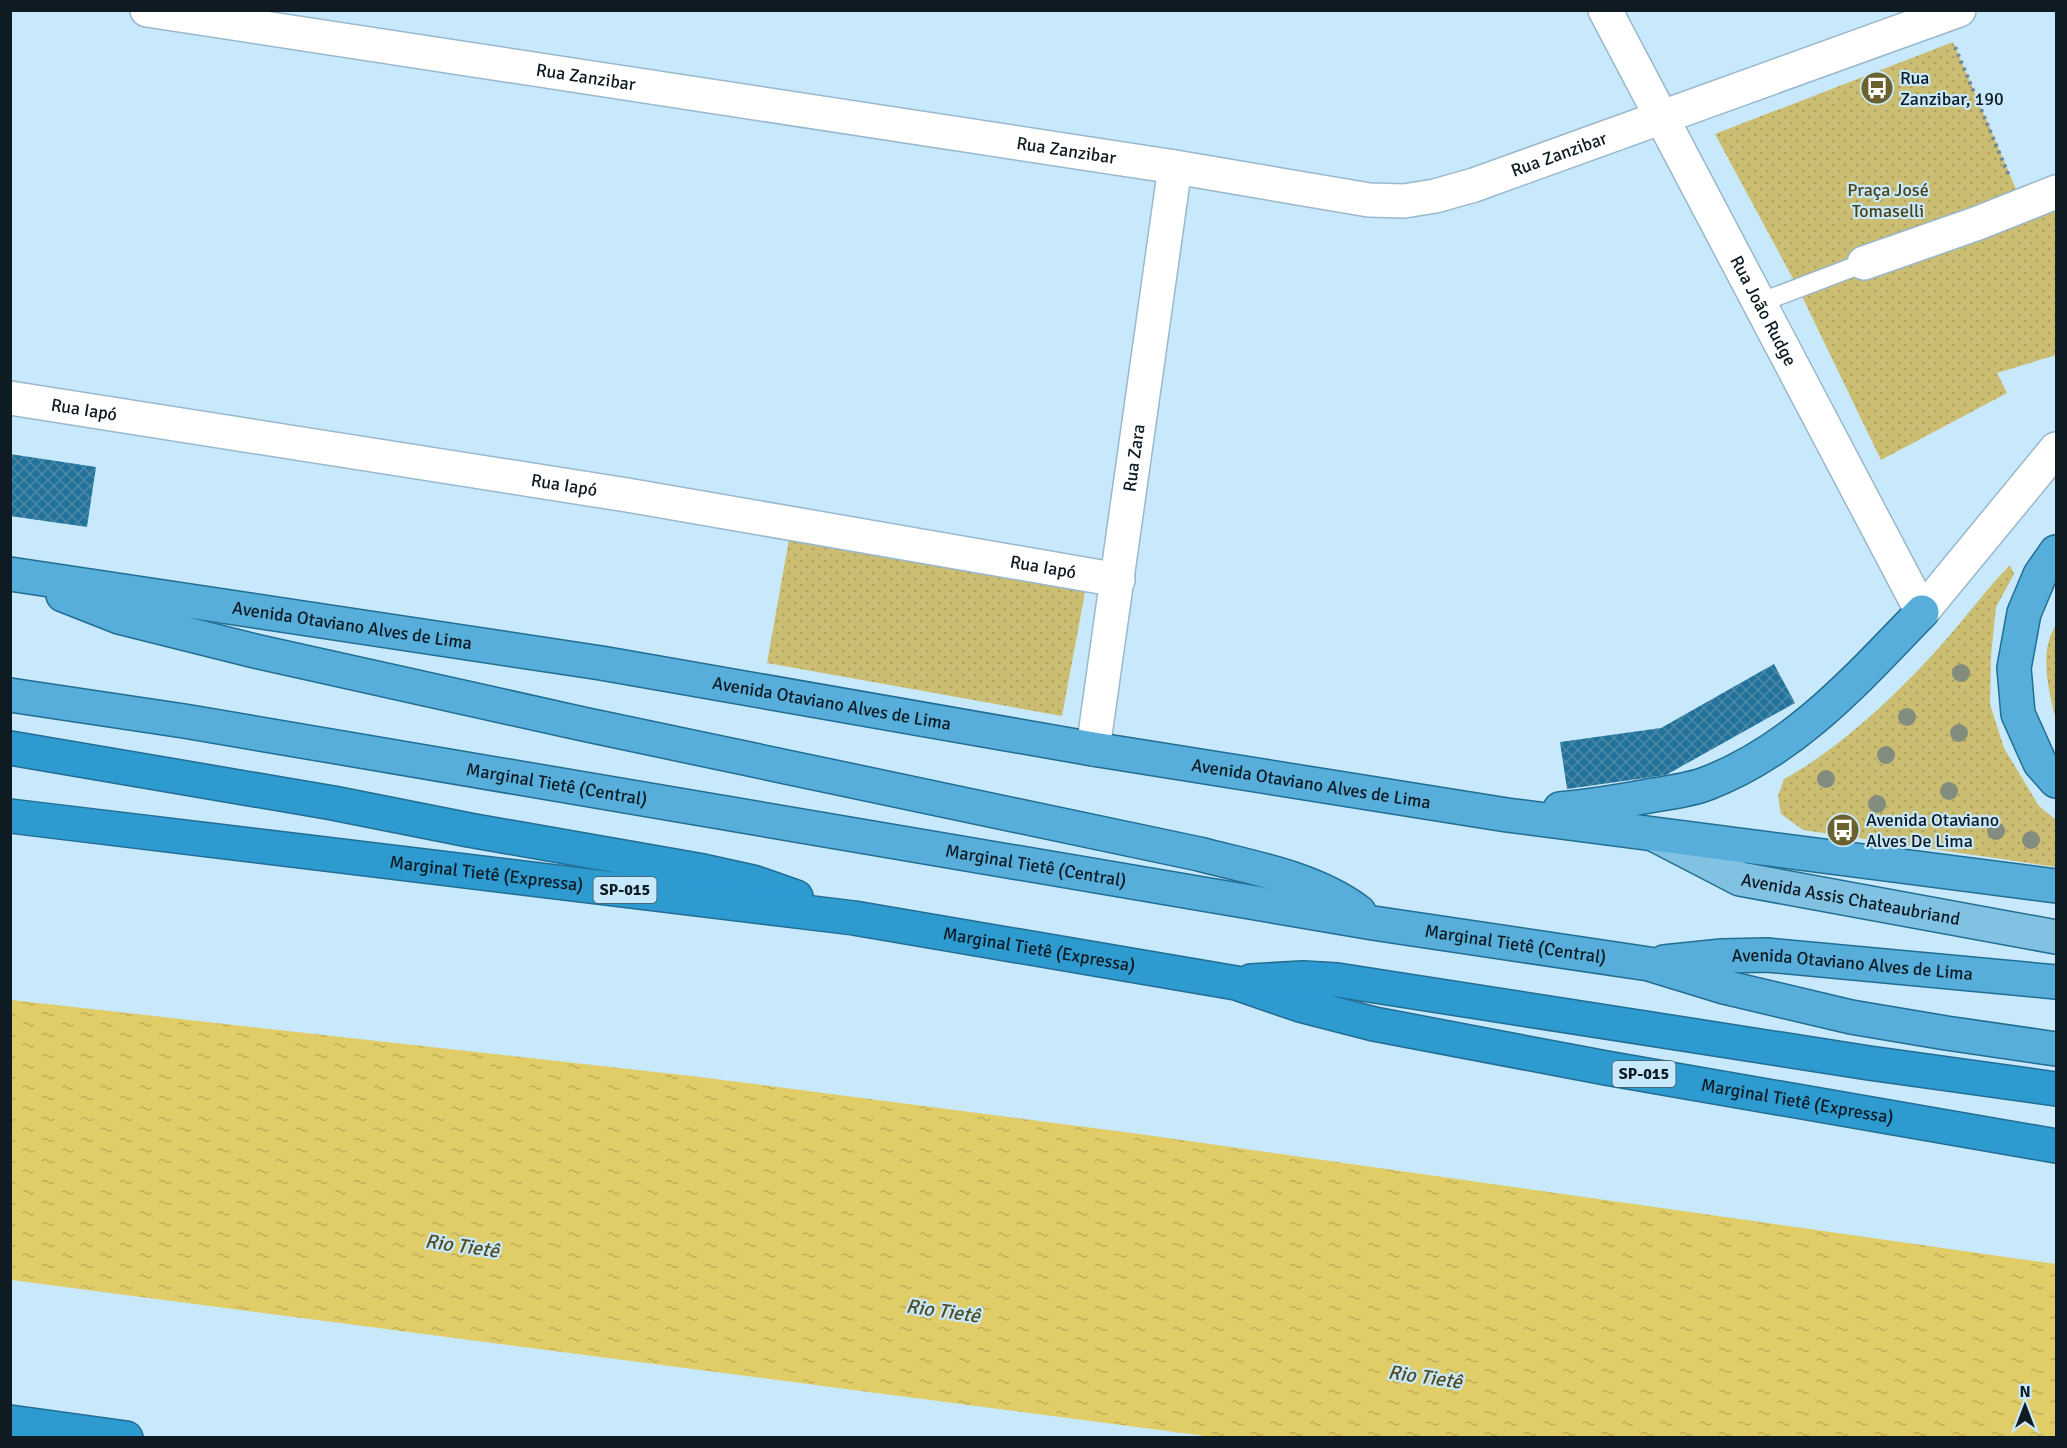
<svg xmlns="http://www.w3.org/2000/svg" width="2067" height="1448" viewBox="0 0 2067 1448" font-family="Signika,sans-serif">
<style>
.green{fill:url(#green-dots)}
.water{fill:url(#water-ripples)}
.building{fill:url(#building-cross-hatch)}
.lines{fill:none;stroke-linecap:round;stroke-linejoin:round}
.service-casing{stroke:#99b8cb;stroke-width:21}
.minor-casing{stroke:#99b8cb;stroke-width:36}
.tertiary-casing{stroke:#99b8cb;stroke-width:36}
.primary-casing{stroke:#226e93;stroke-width:36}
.trunk-casing{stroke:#226e93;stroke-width:36}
.motorway-casing{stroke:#226e93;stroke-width:36}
.path{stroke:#728896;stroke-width:4;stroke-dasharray:3 4.5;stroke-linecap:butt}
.service{stroke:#fff;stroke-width:18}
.minor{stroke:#fff;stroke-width:33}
.tertiary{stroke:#fff;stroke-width:33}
.primary{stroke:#81c2e3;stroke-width:33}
.trunk{stroke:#57aeda;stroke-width:33}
.motorway{stroke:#2d9ad0;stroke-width:33}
.tree{fill:#838d7f}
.labels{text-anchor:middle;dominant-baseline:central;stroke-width:4.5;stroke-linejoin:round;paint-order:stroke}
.shield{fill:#c8e8fc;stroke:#465863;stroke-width:1.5}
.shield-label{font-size:16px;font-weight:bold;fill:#0f1b22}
.street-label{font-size:18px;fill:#0f1b22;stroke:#c8e8fc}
.poi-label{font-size:18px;fill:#0f1b22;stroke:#c8e8fc;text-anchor:start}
.park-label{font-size:18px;fill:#4b4318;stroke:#c8e8fc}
.water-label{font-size:20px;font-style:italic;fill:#524b20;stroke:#c8e8fc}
</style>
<defs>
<pattern id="green-dots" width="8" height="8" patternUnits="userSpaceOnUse" patternTransform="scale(1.5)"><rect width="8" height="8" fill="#cbbd72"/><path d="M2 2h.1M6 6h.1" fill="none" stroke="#ada262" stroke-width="1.8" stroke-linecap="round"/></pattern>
<pattern id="water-ripples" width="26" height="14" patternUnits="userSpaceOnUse" patternTransform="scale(1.5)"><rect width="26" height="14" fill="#e0cd68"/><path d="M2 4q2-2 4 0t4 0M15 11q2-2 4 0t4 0" fill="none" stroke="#bfaf5a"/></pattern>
<pattern id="building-cross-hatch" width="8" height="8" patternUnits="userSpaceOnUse" patternTransform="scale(1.5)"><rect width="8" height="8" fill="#22739b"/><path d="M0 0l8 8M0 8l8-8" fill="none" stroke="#4f89a5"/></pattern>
</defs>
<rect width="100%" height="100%" fill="#c8e8fc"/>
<path class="green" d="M1953,42L2028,217L2056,210V355L1997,373L2007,393L1881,460L1798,288L1715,134Z
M790,534L1086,587L1062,716L767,663Z
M2010,565L2014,574L1996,607L1991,656L1990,704L2004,748L2039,806L2056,820V867L1803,830L1781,814L1778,796L1784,779C1842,748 1907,685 1950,635C1970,612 1988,587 2010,565Z
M2056,625V721C2049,690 2038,653 2056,625Z"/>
<path class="water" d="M11,1000L700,1077L1132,1133L2056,1264V1437H1213L11,1280Z"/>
<path class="building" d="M10,454L96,467L87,527L10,516Z
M1774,664L1795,703L1666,775L1567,789L1560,742L1661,728Z"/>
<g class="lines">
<g class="service-casing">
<path id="service" d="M1759,303L1864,263"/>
</g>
<g class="minor-casing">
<g id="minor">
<path d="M1864,263L1978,223L2056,192"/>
<path id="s1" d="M10,398L627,495L1118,580"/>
<path id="s2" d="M1093,749L1175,167"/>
</g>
</g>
<g class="tertiary-casing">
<g id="tertiary">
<path id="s3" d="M147,10L1175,167L1369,200L1404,201L1435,196L1474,185L1959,10"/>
<path id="s4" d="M1605,10L1922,612L2056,449"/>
</g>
</g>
<g class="primary-casing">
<g id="primary">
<path id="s5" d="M1657,836L1740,879L2056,937"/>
</g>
</g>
<g class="trunk-casing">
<g id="trunk">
<path d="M2056,552L2040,575L2024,613L2014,668L2018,714L2040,763L2056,781"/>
<path id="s6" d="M10,574L601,663L1093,749L1507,815L2056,886"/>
<path d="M63,595L119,617L255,651L583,724L1199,854C1253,868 1314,878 1359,912"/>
<path id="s7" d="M10,695L184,721L1373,923L1649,964L1724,987L1851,1017L1946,1033L2056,1049"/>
<path d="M1560,809C1592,806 1623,801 1654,795C1672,792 1691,790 1708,783C1796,749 1858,678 1922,612"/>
<path id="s8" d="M1664,962L1722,956L1767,955L2056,982"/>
</g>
</g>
<g class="motorway-casing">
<g id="motorway">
<path d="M10,748L333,803L469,830L703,871L753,882L796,897"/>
<path id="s9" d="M10,816L854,918L1236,983L1300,1005L1374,1024L1606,1068L2056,1146"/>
<path d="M1251,981L1303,978L1337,980L1869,1063L2056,1089"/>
<path d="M10,1422L126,1438"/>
</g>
</g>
<path class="path" d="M1955,47L2009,176"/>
<use href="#service" class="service"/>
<use href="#minor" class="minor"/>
<use href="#tertiary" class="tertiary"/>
<use href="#primary" class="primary"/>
<use href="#trunk" class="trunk"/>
<use href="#motorway" class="motorway"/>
</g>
<g class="tree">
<circle cx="1961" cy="673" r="9"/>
<circle cx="1907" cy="717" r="9"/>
<circle cx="1959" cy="733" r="9"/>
<circle cx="1886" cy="755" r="9"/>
<circle cx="1826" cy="779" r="9"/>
<circle cx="1949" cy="791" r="9"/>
<circle cx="1877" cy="804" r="9"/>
<circle cx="1996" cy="831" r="9"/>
<circle cx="2031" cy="840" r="9"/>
</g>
<defs>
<g id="bus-disc" transform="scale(1.725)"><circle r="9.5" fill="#6b612e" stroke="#c8e8fc"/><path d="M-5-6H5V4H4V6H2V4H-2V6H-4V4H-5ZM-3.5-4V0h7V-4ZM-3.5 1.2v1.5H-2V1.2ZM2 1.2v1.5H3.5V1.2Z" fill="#fff"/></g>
</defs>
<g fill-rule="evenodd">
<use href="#bus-disc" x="1877" y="88"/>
<use href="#bus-disc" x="1843" y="830"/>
</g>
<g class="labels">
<g class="shield">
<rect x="593.5" y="877" width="63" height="26" rx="4.5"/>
<rect x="1612.5" y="1061" width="63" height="26" rx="4.5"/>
</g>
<g class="shield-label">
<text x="625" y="890">SP-015</text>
<text x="1644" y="1074">SP-015</text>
</g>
<g class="street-label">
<text stroke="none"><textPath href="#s3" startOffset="444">Rua Zanzibar</textPath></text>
<text stroke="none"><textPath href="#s3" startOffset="930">Rua Zanzibar</textPath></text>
<text stroke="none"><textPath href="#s3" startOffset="1434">Rua Zanzibar</textPath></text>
<text stroke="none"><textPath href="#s4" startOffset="340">Rua João Rudge</textPath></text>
<text stroke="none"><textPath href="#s1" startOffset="75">Rua Iapó</textPath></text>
<text stroke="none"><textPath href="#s2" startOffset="294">Rua Zara</textPath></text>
<text stroke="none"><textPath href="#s1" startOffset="561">Rua Iapó</textPath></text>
<text stroke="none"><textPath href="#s1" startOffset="1047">Rua Iapó</textPath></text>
<text stroke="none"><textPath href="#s6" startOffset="346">Avenida Otaviano Alves de Lima</textPath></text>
<text stroke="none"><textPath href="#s6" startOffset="832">Avenida Otaviano Alves de Lima</textPath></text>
<text stroke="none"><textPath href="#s6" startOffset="1318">Avenida Otaviano Alves de Lima</textPath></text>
<text stroke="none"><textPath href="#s7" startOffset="554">Marginal Tietê (Central)</textPath></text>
<text stroke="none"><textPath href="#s7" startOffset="1040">Marginal Tietê (Central)</textPath></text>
<text stroke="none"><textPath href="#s9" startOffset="480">Marginal Tietê (Expressa)</textPath></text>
<text stroke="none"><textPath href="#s5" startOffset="206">Avenida Assis Chateaubriand</textPath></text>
<text stroke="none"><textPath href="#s7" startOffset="1526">Marginal Tietê (Central)</textPath></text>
<text stroke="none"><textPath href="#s9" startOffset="1038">Marginal Tietê (Expressa)</textPath></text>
<text stroke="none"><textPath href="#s8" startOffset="189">Avenida Otaviano Alves de Lima</textPath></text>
<text stroke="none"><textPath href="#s9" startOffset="1812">Marginal Tietê (Expressa)</textPath></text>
</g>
<g class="poi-label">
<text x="1900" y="78">Rua<tspan x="1900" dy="21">Zanzibar, 190</tspan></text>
<text x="1866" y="820">Avenida Otaviano<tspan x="1866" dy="21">Alves De Lima</tspan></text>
</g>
<g class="park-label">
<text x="1888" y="190">Praça José<tspan x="1888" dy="21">Tomaselli</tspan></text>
</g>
<g class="water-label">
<text transform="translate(462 1246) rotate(8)">Rio Tietê</text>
<text transform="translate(943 1311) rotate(8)">Rio Tietê</text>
<text transform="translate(1425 1377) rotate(8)">Rio Tietê</text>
</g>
</g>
<rect width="2067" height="1448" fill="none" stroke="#0f1b22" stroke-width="24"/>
<g transform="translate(2025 1406)" stroke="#c8e8fc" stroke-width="4.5" paint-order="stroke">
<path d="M0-4.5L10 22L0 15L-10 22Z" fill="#0f1b22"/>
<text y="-9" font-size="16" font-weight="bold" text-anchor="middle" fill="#0f1b22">N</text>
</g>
</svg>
